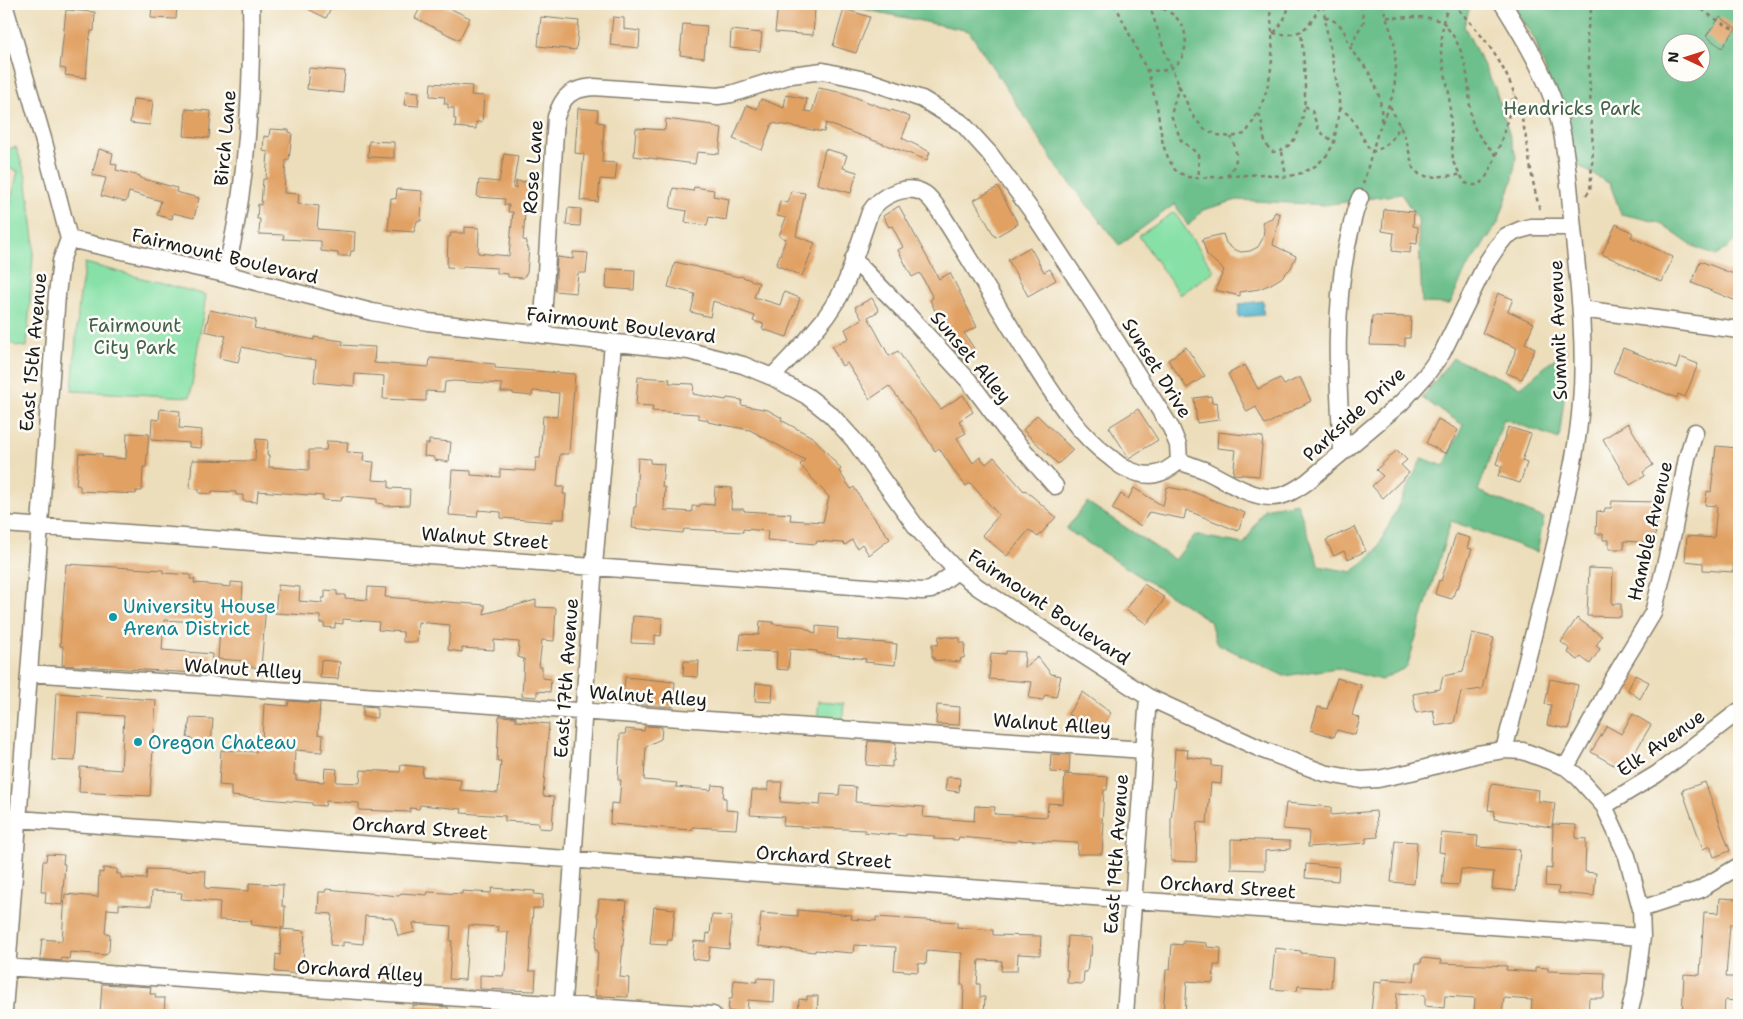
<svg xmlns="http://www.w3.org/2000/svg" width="1743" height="1019" viewBox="0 0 1743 1019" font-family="'Shantell Sans',sans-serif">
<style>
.green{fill:#87e1a7;stroke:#527e62}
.forest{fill:#6dbf8c;stroke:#446e54;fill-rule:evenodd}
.water{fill:#4bb2ca;stroke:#346773}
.building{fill:#e1a163}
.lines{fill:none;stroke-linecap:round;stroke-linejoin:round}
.minor-casing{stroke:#847d6c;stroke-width:19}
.path{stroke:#847d6c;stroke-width:2.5;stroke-dasharray:4 4;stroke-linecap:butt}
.minor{stroke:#fff;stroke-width:16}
.culture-dot{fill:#0f9aa8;stroke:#fdfcf7;stroke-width:2}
.labels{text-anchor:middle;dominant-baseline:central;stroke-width:5;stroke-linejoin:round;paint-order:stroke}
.park-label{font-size:19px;fill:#41614d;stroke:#fdfcf7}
.street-label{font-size:19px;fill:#1c1c1c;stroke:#fdfcf7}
.culture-label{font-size:19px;fill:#0d838f;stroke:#fdfcf7;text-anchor:start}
</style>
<rect width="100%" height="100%" fill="#fdfcf7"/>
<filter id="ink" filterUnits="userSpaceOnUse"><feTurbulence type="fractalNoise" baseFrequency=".02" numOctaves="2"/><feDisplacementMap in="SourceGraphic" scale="10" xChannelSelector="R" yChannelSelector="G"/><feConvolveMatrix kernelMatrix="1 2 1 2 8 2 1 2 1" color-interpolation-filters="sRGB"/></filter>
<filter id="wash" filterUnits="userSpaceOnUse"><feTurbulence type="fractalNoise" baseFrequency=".0096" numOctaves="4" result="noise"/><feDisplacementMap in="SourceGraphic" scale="20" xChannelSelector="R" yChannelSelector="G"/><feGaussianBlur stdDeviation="1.12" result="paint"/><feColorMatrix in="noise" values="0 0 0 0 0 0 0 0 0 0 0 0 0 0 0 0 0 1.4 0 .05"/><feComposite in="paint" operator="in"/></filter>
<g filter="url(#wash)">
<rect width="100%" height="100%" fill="#eddebb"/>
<path class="green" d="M16,147L26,176L34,239L27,347L17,346L4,340V229L18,171L4,167V150Z
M1174,212L1214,271L1180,295L1139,236Z
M85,263L206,295L190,397L72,391L79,301Z
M819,701L844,703L842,724L817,722Z"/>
<path class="forest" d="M839,4H1471L1464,26L1495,88L1516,156L1513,179L1498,223L1465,271L1450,304L1422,303L1418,219L1401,194L1324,205L1237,200L1203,210L1188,226L1175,204L1119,245L1058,168L969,31Z
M1511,4H1739V238L1716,256L1691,245L1658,222L1621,214L1610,184L1579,166L1535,40ZM1670,42H1700V72H1670Z
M1566,349L1564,399L1559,439L1504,419L1478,491L1544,518L1537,552L1451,521L1407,667L1381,680L1337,668L1284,676L1216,643L1210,621L1066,529L1087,502L1175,560L1195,535L1244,544L1264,509L1297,503L1319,566L1352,572L1376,551L1422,458L1444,466L1463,425L1422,398L1453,358L1521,387Z"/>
<path class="water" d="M1263,301L1264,305L1262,306L1264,315L1238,317L1239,304Z"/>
<g id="blocks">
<path class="building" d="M152,4H177L176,19L151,18Z
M298,4H333L326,18Z
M422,4H441L470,18L459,40L415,18Z
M778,5L815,9L813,35L775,32Z
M844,9L870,17L856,53L833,46Z
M66,10L95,12L94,31H91L89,42L86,78L65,75L66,69L60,68Z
M541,17L579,21L576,50L538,46Z
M613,17L624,18V29L640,31L639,48L610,45Z
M1720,17L1736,28L1722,48L1706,36Z
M683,24L707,26L704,58L680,55Z
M731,30L762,33L760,51L730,48Z
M309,68L345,71L343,93L307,89Z
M431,83L472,86L471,95L484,96L482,122H476V129L455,127L456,119H454V108H448V104H444L445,97L430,96Z
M819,88L844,93L891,111L892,110L910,117L902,138L930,152L927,160L826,123L824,132L772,123L762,150L733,139L747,105L757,109L761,99L784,108L786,95L807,99L805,111L812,112Z
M406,91L419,92L418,106L404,105Z
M133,99L153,101L150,125L130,123Z
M578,108L598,110L597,122L604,123L602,162L617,163L615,180L600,179L598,202L580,200L584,154L575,153Z
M186,109L211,111L209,138L184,136Z
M666,119L713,125V127L722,128L719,154L697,152L695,164L634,156L636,128L665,130Z
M270,129L289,130V132L292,133L289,160H286L284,193L299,194L298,204L319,206L317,229L355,232L354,251H351L350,256H338V253L321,251V241L283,239L284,235L259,234L260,219H257L258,204L261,205L263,179H266L268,152L263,151L264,136L269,137Z
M369,141L394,142V158L368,157Z
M99,149L113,153L111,163L117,165L116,170L140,176V178L177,188L176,192L199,198L194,218L173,213L172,219L157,215L161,201L129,192L126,202L101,196L106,178L92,175Z
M825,149L847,155L843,168L857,172L851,193L817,184Z
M504,154L518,156L513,188H516V181L527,182V189L530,190L528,214L525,213L523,240L527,241L526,248H529L527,273L523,278L508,277V274L497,273V268L463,266V268L447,267L448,237H450L451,233H465V227L479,228L478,253L509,256L513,212H508L509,205H504L505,199L477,197L479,180L499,182Z
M694,187L714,190L713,196L729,199L726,220L709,217L707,226L685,222L687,211L670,208L673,188L693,191Z
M998,187L1018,224L995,237L974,200Z
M397,189L422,191L421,221H417L414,232L388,230L391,198L396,199Z
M791,191L805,193L796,236L815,243L802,276L776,265L786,239L779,236L786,218L777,216L780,201L788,203Z
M899,206L939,279L950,273L977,327L964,333L977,353L964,361L953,349L930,300L933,298L920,273L912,277L898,250L903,247L892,226L889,227L883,216Z
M568,208L581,209L580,226L566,225Z
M1384,209L1414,212L1413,226L1418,227L1417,244L1411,243L1410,253L1392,251L1394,233L1382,231Z
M1275,212L1280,214L1273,245L1296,256L1291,268L1281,278L1271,284L1259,289L1240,292V296L1215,290L1224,270L1207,255L1202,239L1223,234L1226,243L1233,249L1241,252L1250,251L1258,247L1263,238L1264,229L1262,222L1272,218Z
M1616,224L1633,233L1631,237L1673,257L1662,282L1602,254Z
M1030,247L1044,272L1050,269L1056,280L1028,296L1008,260Z
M573,252L588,253L586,273H578L576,293L555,291L557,257L573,259Z
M1700,261L1739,276V302L1692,283Z
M675,262L739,277L740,276L759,283L754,297L780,305L784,292L800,298L787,337L762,329L764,324L753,321L755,316L713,301L710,317L691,312L695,294L668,287Z
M607,269L635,270L634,290L606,288Z
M1498,293L1513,299L1508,311L1534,323L1525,343L1535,348L1522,379L1506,373L1517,348L1482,333Z
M872,298L879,311L868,317L889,356L898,351L912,372L941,409L963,395L973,412L959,421L966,433L957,438L973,463L980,457L986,464L994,457L1024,491L1025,490L1056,517L1038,537L1029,530L1007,556L982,535L999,515L970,483L966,486L956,474L939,448L935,451L914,418L889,386L870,399L847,363L842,366L832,347L849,338L845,329L862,319L855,307Z
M210,310L256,320L254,328L314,340V337L343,341L342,345L375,347L374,363L429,367L430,358L495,364V368L575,374L569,454H560L557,487H564L563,494H566L564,519H552V522L501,518V512L478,510L477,517L449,515L452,470L471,471V475L500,477V469L535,471L536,458H540L543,416L557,417L559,393L533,391L532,396L513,394V392H501L502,384L453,381L445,382L444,392L426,391V401L383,399L384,376L355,374L354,386L314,382L316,360L283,356L242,347L238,362L219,358L226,336L205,331Z
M1372,316L1411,317L1410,338H1405V346L1370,345Z
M1186,347L1205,376L1187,388L1168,360Z
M1623,348L1676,369L1680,357L1698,364L1685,397L1678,394L1677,398L1613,372Z
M1245,365L1258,389L1280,378L1284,385L1300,377L1311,401L1265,425L1256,407L1247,412L1228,374Z
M638,377L670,379L669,383L694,384L693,394L726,400L727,398L742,400L741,405L768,410L782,418L781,420L814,438L841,469L839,471L851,489L854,487L862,500H861L890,539L869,555L862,544L857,548L852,540L845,545L843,543L817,541L816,544L767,540L768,531L743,529V532L684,529L683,533L632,528L634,507H636L638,458L650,459V463L664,464L662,487H665L664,510L692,512V506H700V504L714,505L715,487L732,488L731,509H744V511L791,514L790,520L823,522L829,497L800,465L805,460L750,430L708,422V420L698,418V414L652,411L653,406L636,405Z
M1211,396L1212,403L1217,402L1219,420L1197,423L1194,398Z
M160,409L180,411L179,428L202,430L201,448L189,447V443L151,440L152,419L159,420Z
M1138,409L1158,440L1129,458L1109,427Z
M1037,415L1073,450L1058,464L1023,430Z
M1438,419L1458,430L1446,454L1426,443Z
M1628,423L1653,465L1643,472L1645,476L1630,485L1603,439Z
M1508,427L1531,434L1522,461L1527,463L1520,483L1498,476L1502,466L1496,464Z
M1218,432L1263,437L1259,476L1233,474L1236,450L1217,448Z
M127,433L149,434L146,467H143L142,491H136V494L80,491V486L76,485L79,453L102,454V457L126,459Z
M256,439L268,440L267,455H269V467L309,470V450H326L327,441L348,442L347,452L364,453L363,461L374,462L372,480L389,481V488L410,489L409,505L384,506V504L377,503V499L342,496L341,501L323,500V496L258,491L257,502L243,501V495H236V492L212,491V494L199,493V489L190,488L192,460L255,461Z
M429,440L451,442L449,462L434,460V457L424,456L425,444H429Z
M1716,446L1737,448L1735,461H1739V549H1735L1733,572L1703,570V563L1685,561L1687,536L1714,538L1717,506L1705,505L1707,491L1711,492Z
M1397,450L1407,460L1401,465L1409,473L1383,498L1372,486L1383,476L1376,470Z
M1167,487L1193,492L1245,513L1238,531L1186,510L1184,519L1149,512L1141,526L1112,509L1121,494L1128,499L1134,488L1163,506Z
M1612,501L1657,502L1655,543L1624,541V549H1609V540H1603V534H1596L1597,511L1604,512L1605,508H1611Z
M1355,527L1366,551L1348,559L1344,551L1334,556L1326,540Z
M1456,534L1470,538L1467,548L1472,549L1458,588H1456L1452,599L1435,594L1439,580L1441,581Z
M66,564L163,570V573L191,575L190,579H195L194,583L208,584V585L231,587V582L243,583L242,603L266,604L261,668L243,666L244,661L218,659L220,626L198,625V622L164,620L162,650L212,654L211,674L62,665L63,646H60Z
M1589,568L1613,569L1612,604H1621V617L1587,616Z
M1144,584L1165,598L1147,624L1126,610Z
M278,585L300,587L299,601L322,603V598H325V590L337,591V595H345V598L367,600L368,587L386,588L385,597L485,605L484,614L536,600V607L556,608L554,641L542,640L539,667H542V678L551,679L550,692L537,691V697L522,696L524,659L518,657L519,642L494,640V650L462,648V652L448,650L450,625L418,622L417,642H403V632L378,630L379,622L343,619V624L335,623V628L324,627V623H320V616L275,613Z
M633,616L662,618L661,636L655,635V644L631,643Z
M1577,618L1602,636L1596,646L1600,649L1590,664L1581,657L1578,660L1568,653L1570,649L1561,642Z
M760,621L773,622V624L801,626L816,634V626L838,628L837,639L897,644L895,665L865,662L866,659L817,653V651L790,649L788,670L776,669L777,652L739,650L741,634L759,635Z
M1472,633L1494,638L1482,689L1461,692L1454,723L1436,726L1433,710L1416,713L1413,694L1440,689L1443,676L1463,672Z
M939,636L960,638V643H965L964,658H961L960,662L934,660V657H932V644L938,645Z
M1006,651L1025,652L1024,668L1038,657L1051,674L1061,676L1056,697L1045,695L1043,700L1029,698L1032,682L989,679L991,653L1006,654Z
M321,660L340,662L338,679L320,678Z
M684,661H699L698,677L683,676Z
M1635,675L1649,682L1640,699L1628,690Z
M625,677L675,682L673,707L630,704V701L623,700Z
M1337,678L1361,685L1352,715L1360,718L1355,735L1337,730L1334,737L1311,730L1318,707L1327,709Z
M1550,679L1578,685L1569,729L1547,725L1551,705L1545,704Z
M756,683L773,685L772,702L755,701Z
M1083,692L1111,713L1097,734L1068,714Z
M56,693L156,700L150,796L79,792L80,767L121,770L124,716L78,713L75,761L52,760Z
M289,701L320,703L318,734L323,735L322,752L295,750L294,775H296V780L324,782L325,768L337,769L336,782L360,783L361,770L400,772L401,765L423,767L422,776L461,780L460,790L498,793L501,761H497L499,716L516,717V721L549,724L543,796L554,797L552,829L539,828V823L505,821V816L461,813L462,809L420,805L419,809L410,808V812L359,810V803L326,801L325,806L312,805V803L231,796V786L219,785L221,750L256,752L257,740L262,741L264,704L288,706Z
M937,705L960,707L959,725L936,724Z
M363,706L377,707V718L363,717Z
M1633,714L1651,725L1624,771L1591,752L1607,726L1621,734Z
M190,718L213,719L211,746L193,745V739L187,738Z
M645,726L662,727L661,739L646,746L644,780L677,783L676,787L711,790L712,785L724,786L723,798H726V810L738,811L736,829L692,827V830L610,824L611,803L619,804L621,780H618L620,734H625L626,729L644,731Z
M868,741L896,743L894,761H892V767L866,765Z
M1175,749L1188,750L1187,757L1212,760V766L1222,767L1221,784L1211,783L1207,823L1197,822L1196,862L1171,861V820L1175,780H1173Z
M1051,754L1070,755L1069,773L1050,772Z
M1065,774L1108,777L1107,790H1104L1102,823H1104L1102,854H1077L1078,843L1039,841L1017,840V842L959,837L958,840L934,839V836L906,834V836L864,832L865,830L783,826L784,817L750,815L752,790H768V782H782L780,802L820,805L821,794L839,795L840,786L856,787L855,802L924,807L923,817L974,821L975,806L995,807L994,814L1047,817L1048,803L1063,804Z
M947,777L960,778L959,792L945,790Z
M1705,782L1730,851L1714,857L1710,846L1703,849L1682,790Z
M1491,784L1539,790L1538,801L1555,803L1552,827L1494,819L1495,811L1488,810Z
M1286,803L1331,807V815L1376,811L1378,837L1366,838V843L1308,847L1309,831L1283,829Z
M1553,824L1576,825V838L1586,839L1585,872L1596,873L1594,896L1558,893L1559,887L1545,886L1546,868L1552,869Z
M1441,833L1478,836L1477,847L1520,850L1516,891L1492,889L1494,872L1461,869L1459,885L1442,884L1445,853L1439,852Z
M1231,839L1290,841V849L1265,851V870L1231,869Z
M1395,841L1417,842L1414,884L1391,882Z
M47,854L64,855L63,864H65L62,905L45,903L46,892H41L43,861H46Z
M1306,864L1339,867L1338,881L1305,878Z
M103,868L117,869V874H121V878L146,879L147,869L206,871L205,888L249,891V883L283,885L282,906H285L284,928L251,925L252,921L219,920L220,902L181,899L182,893L152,891L151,906L119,904V910L107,909L105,933L110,934L109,951L105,955L70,952L69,959L62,958L61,961L40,959L42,939L62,941L65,894L98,897L99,872L103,873Z
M492,888L535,891L534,894L543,895L542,908H533L529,971H536L535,991L480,989V975L503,976L504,972H505L508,932H498L499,927L469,925L465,980L449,979L452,941H450L451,926L413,923L415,932L398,936L394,920H392V918L365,916L363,944L343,942V946L330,945L332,914L318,913L319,892H325L326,889L399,896L402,893L427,895L428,892L462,894V891L491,893Z
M1720,898L1739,899V925L1730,924L1726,977H1739V1001L1725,1000L1724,1015H1682L1684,974L1700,975L1704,912L1719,913Z
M599,899L627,901L620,977L629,978L628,997L595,996L598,951L595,950L599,918L597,917Z
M654,907L675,909L672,940H668L667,945L650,944Z
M798,910L852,915L851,919L876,921V917L957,922V927L993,930V935L1041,936L1040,955L1018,954L1017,971H1001L1002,961L979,960L977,984H980V997H985L984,1015H963L964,985H961L962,953L927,950L926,964L918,963V972L894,970L896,947L854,945L853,953L815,950V952L758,946L761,913L798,916Z
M712,915L732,916L729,949L710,947L708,961L692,959L694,941L706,942L707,933L710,934Z
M281,929L305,931L302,974L275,972L276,954L280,955Z
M1068,936L1092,938L1091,956H1089L1087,972H1084L1083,984L1067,983L1068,970H1066Z
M1183,941L1207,943V947L1221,948L1220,965H1214L1213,983L1187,981L1185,1015H1163L1166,970H1170L1172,944L1183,945Z
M1275,948L1301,951V953L1333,956L1331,988L1298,986L1297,991L1271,989Z
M1422,958L1441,960L1440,963L1507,966L1506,970L1535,972V967L1548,968V971L1605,973L1604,998H1589L1588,1015H1531L1532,1000L1504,998L1502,1015H1490L1474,1014L1475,998L1445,996L1444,1008L1425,1006V995L1397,993L1395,1015L1371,1013L1374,982L1382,983V979L1414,981L1416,963H1421Z
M382,964H395L393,983L381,982Z
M758,978L775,979L774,1002L748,1000L747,1013L728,1011L729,999H732L734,980L757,982Z
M102,984L151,987L150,994H156L155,998H165L164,1015H100Z
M807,996H818L817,1015L798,1014L799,999L807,1000Z
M413,1005L448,1007V1015H413Z
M494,1010L525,1012V1015H494Z"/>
</g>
</g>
<g filter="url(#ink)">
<use href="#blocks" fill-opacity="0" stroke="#847d6c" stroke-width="1"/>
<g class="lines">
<g class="minor-casing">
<path id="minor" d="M1503,4C1528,44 1553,86 1562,133C1568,165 1570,197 1573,229C1579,287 1586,345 1581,403C1578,446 1568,487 1559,528C1542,603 1523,676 1504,750
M69,239L225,274L372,312L428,322L689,351L743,365L772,377L807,396L831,415L853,439L917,528L938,551L957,571L979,588L1148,697L1263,750L1324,773L1361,780L1378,779L1411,772L1478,754L1504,750L1523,751L1566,767L1578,777L1604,806L1627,856L1641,909L1642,937L1636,984L1629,1015
M853,259L908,315L969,381L1005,429L1055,486
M225,274C241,212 247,152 250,88C251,60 252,32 251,4
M1581,309L1739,330
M542,335L556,117C563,95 571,89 594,87L718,96L731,94L791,75L823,71L869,81L922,99L962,123L990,154L1033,213L1089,298L1171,428L1178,445L1179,461C1162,476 1148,479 1127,469C1121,467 1116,462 1111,458C1076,433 1053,394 1030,358C999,310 971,260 940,212C936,206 931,198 925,194C907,182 880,196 870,212L847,280L839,297L825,318L806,341L772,377
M1342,451C1338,381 1333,315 1347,246C1351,229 1353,213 1360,198
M1179,461C1187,464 1196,467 1204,470C1225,480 1249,497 1272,497C1285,497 1297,489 1307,482L1401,403L1426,375L1442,353L1487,262L1497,247L1506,236L1520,230L1531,227H1573
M4,524L922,591L931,590L957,571
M29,673L1144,750
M1566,767L1595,715L1612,681L1653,613L1673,533L1687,458L1695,432
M1604,806L1657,774L1739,711
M4,818L1642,937
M1641,909L1699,890L1739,866
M4,967L713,1015
M4,1011L57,295L61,261L69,239L44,142L4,4
M562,1015L594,566L613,343
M1125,1015L1148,697"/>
</g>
<path class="path" d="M1115,4L1149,75L1157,107L1163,145L1169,160L1175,170L1187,177L1199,178L1263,174L1286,177L1302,173L1317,165L1328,154L1334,142L1339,111V95L1327,32L1323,4
M1149,4L1166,55L1192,115L1204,129L1218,135L1231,137L1245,134C1274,93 1276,52 1269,4
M1449,4L1443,22L1441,53L1449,93L1453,162L1465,183C1470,184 1476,187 1481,183C1494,173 1510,112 1514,94
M1453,4C1492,44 1514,76 1525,133C1530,161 1532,185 1541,213
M1696,4C1708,16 1724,24 1739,32
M1325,17C1351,26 1342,38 1355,55C1357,58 1361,61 1363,64C1376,81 1383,101 1381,122
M1387,17C1405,19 1423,14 1440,21C1444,22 1446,25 1448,29C1462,45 1467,69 1469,90C1470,101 1469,113 1473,124C1477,136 1488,146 1496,155
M1273,33C1302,38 1309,28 1321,4
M1274,33C1282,24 1287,16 1289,4
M1352,46L1356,35L1364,21L1361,4
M1146,70C1154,70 1162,72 1169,69C1187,62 1190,36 1180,22C1173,12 1161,7 1150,5
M1179,85L1171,115L1181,140L1198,154L1199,178
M1305,106L1312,111L1319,131L1334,142
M1390,106L1406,139L1413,168L1419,174L1429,177L1460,175
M1339,107L1351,117L1371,152C1386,148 1394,139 1400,125
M1259,114C1265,128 1260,142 1273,152C1318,147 1303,62 1301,31
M1282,152L1286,177
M1227,176C1239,163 1238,152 1231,137
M1363,184L1377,135L1394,92L1396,66L1394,41L1382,4
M1586,195L1590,191L1593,150L1587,34L1592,4"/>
<use href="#minor" class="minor"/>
</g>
</g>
<g class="culture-dot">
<circle cx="113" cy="617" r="5"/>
<circle cx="138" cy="742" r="5"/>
</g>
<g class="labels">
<g class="park-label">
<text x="1572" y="108">Hendricks Park</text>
<text x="135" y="325">Fairmount<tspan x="135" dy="22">City Park</tspan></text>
</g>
<g class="street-label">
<text transform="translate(225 138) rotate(-85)">Birch Lane</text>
<text transform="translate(533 167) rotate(-86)">Rose Lane</text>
<text transform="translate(225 256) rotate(13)">Fairmount Boulevard</text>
<text transform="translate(621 325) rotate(7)">Fairmount Boulevard</text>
<text transform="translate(1558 330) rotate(-92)">Summit Avenue</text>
<text transform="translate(33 352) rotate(-85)">East 15th Avenue</text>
<text transform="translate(971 357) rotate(50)">Sunset Alley</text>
<text transform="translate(1157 368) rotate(58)">Sunset Drive</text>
<text transform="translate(1354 414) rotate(-42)">Parkside Drive</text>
<text transform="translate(1650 531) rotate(-77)">Hamble Avenue</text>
<text transform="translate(485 538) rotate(4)">Walnut Street</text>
<text transform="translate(1049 607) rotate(34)">Fairmount Boulevard</text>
<text transform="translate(243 669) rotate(4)">Walnut Alley</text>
<text transform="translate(566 678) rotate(-86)">East 17th Avenue</text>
<text transform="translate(648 696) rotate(4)">Walnut Alley</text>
<text transform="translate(1052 724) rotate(4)">Walnut Alley</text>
<text transform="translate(1661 743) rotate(-35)">Elk Avenue</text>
<text transform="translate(420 828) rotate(4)">Orchard Street</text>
<text transform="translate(1116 854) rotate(-86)">East 19th Avenue</text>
<text transform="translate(824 857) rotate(4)">Orchard Street</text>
<text transform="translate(1228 887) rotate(4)">Orchard Street</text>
<text transform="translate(360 971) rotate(4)">Orchard Alley</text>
</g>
<g class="culture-label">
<text x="123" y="606">University House<tspan x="123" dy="22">Arena District</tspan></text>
<text x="148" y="742">Oregon Chateau</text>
</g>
</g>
<rect width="1743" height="1019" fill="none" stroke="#fdfcf7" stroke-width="20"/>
<g transform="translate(1686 58) rotate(274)"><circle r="24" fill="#fdfcf7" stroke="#a3a29f"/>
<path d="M0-4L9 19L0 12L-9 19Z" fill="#c8321e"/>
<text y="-8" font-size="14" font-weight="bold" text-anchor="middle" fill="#1c1c1c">N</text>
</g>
</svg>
